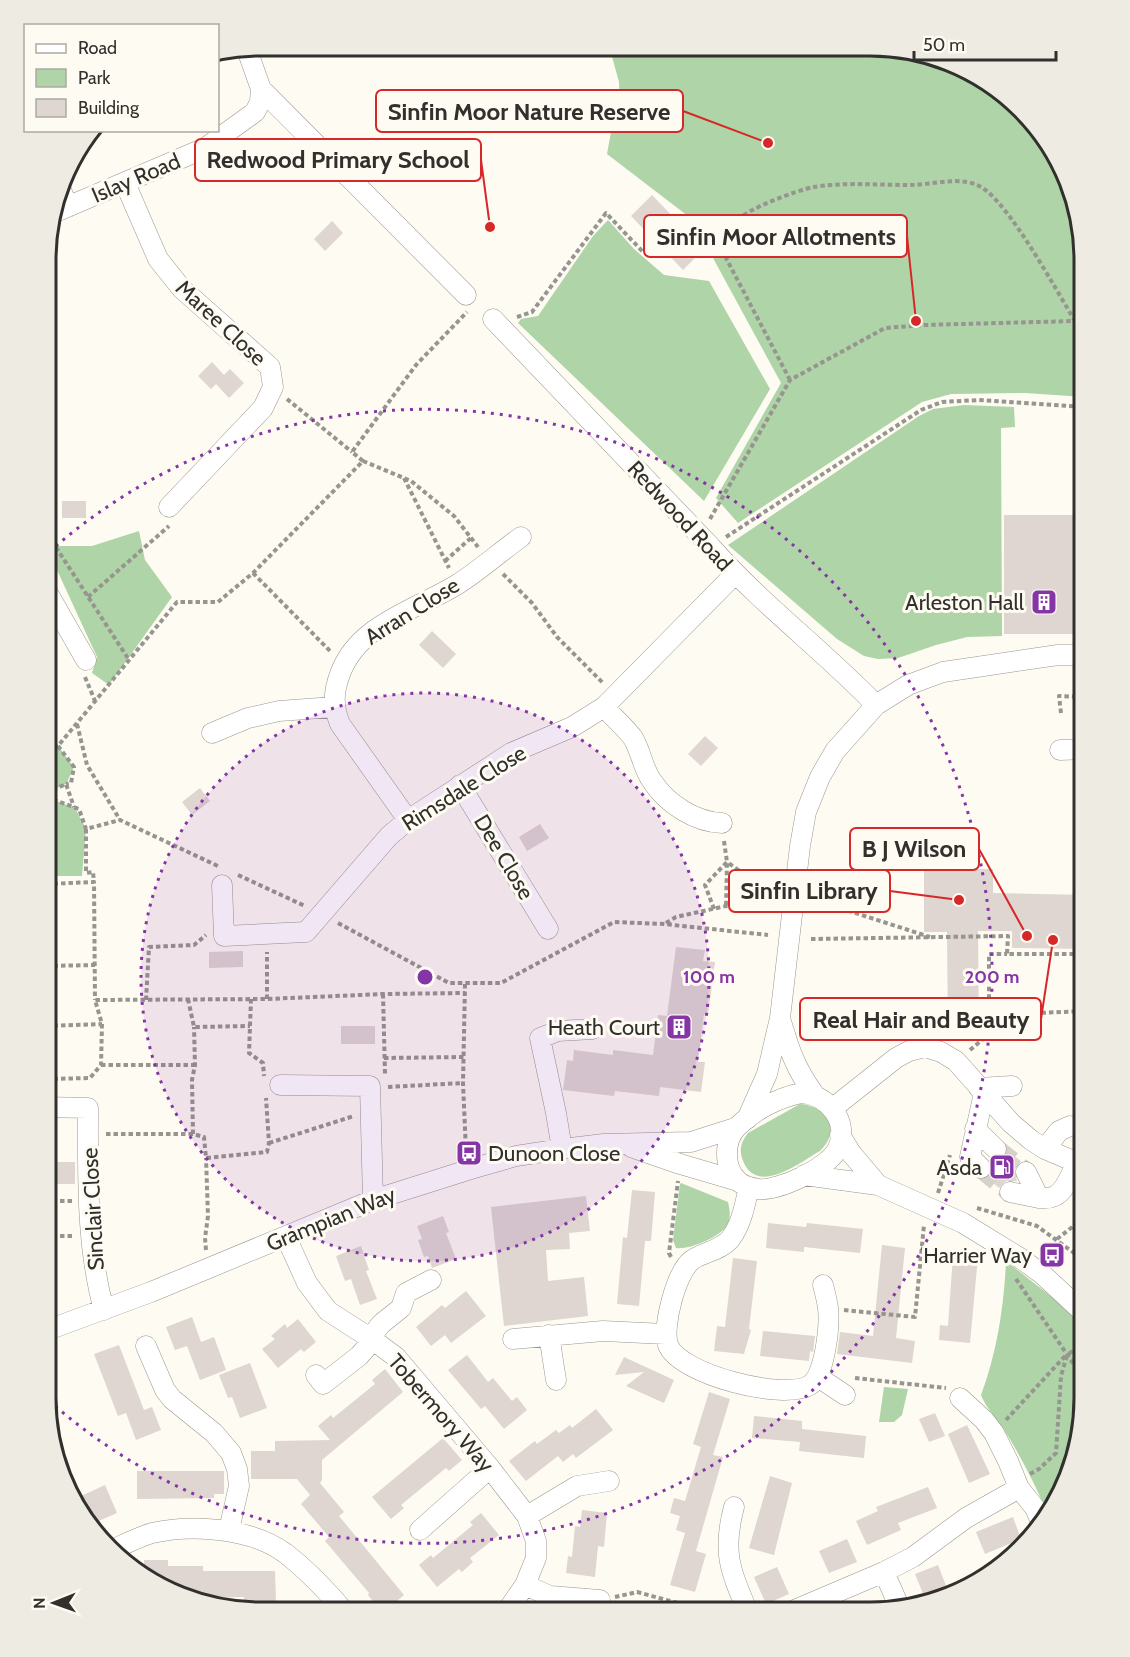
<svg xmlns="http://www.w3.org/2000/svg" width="1130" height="1657" viewBox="0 0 1130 1657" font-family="Cabin,sans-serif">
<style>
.green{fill:#aed4a7}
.building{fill:#dfd5d1}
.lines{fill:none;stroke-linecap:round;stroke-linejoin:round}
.minor-tunnel{stroke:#d5d2cb;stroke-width:20;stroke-dasharray:20 10;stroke-linecap:butt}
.minor-casing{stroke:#99968e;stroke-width:21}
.path{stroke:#97958f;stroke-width:4;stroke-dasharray:4.5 3;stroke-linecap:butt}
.minor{stroke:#fff;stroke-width:20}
.ring{fill:none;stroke:#8535a5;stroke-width:3;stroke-dasharray:3 6}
.labels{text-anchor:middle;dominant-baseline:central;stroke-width:6;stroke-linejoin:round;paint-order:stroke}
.street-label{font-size:22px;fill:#31302d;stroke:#fefbf2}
.poi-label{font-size:22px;fill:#31302d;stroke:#fefbf2;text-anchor:end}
.rim{fill:none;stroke:#31302d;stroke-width:3}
.centre{fill:#8535a5;stroke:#fefbf2;stroke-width:3}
.ring-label{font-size:18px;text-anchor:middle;font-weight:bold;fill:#8535a5;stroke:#fefbf2;stroke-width:6;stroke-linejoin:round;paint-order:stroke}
.leader{fill:none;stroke:#d62828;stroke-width:2}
.callout-dot{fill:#d62828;stroke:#fefbf2;stroke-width:2}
.callout{fill:#fefbf2;stroke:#d62828;stroke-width:2}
.callout-label{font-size:24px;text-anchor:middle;font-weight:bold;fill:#31302d}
</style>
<rect width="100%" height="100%" fill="#fefbf2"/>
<path class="green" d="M609,46L899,47L1001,89L1069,177L1085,259V397L1025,393L951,394L922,402L738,523L716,498L781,383L713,258L714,236L607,154L611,132L620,111L619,82Z
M608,220L634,249L664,275L709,281L770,389L704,501L518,323L521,319L538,316L593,236Z
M964,405L1014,407L1015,427L1001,428L1002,636L967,637L936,645L898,658L878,659L864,656L837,639L728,545L919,416L933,409Z
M139,531L145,560L172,597L109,685L92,673L97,657L46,546H92Z
M58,746L74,767L66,784L46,793V748Z
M46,797L75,808L86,829L82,876H46Z
M800,1104C827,1106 842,1130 820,1151C799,1163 755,1198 742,1158C739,1148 742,1141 748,1133Z
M681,1183L728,1202C730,1211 731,1218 727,1225C721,1237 689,1250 676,1248L673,1240L680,1184Z
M1006,1261L1067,1309L1080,1324L1074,1329L1085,1343V1412L1049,1516C1036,1487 1023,1460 1006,1433C999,1420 986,1409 981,1395C997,1353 1004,1306 1006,1261Z
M884,1387L908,1389L902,1415L894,1422H879Z"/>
<path class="building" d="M652,195L704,249L683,270L631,216Z
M332,221L343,233L325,251L314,239Z
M212,362L224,375L230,369L244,383L229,398L216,384L211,389L198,376Z
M62,501H86V518H62Z
M1004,515H1085L1083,634H1004Z
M432,631L456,654L443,668L419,645Z
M705,736L718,748L701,766L688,754Z
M200,788L210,801L192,815L182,802Z
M540,824L549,838L527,851L519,837Z
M924,869H993V893L1085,895V949L1012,948V931H978L979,1031H948L947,932H924Z
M676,947L705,950L703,961L715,962L708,1015L704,1014L698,1062H705L701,1092L660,1087L659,1096L615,1091L614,1096L563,1090L567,1060L573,1061L574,1050L613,1055V1050L653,1055L658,1015L667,1016Z
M243,951V967L209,968V952Z
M341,1026H375V1044H341Z
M1008,1151L1021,1161L1014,1171L1017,1181H1006L999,1188L987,1178L993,1171L992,1164L989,1159L1000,1160L1005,1157Z
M56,1162H75V1184H56Z
M632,1190L655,1192L651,1241H645L639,1306L617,1304L623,1237L627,1238Z
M586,1196L590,1231L569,1233L570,1249L546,1250L548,1281L584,1277L588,1316L504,1326L491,1207Z
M443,1216L449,1232L446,1233L456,1259L432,1268L428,1256L424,1257L418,1240L422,1239L417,1226Z
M768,1223L806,1227L807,1223L863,1229L860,1253L804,1247V1252L766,1248Z
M882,1245L905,1248L896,1338L915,1341L912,1363L837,1354L840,1332L873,1336Z
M361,1246L369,1270L366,1271L377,1299L360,1305L351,1279L345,1281L336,1256Z
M953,1255L978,1257L970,1343L939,1340L940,1325L948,1326Z
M733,1258L757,1261L749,1329L751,1330L744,1354L714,1351L717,1326L725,1327Z
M466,1291L486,1316L451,1343L445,1335L431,1346L416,1327L442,1305L445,1308Z
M192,1317L201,1342L214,1337L226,1370L200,1380L187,1346L175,1350L166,1327Z
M298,1319L316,1342L304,1352L301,1349L278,1368L262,1349L275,1339L271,1336L285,1324L287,1328Z
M763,1331L815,1336L813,1352L810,1351L809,1361L760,1356Z
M119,1345L144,1410L152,1407L161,1430L136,1440L126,1413L118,1416L94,1354Z
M467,1355L488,1382L493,1378L512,1401L517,1397L527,1410L504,1429L485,1406L481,1409L448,1370Z
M624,1357L674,1380L664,1403L626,1386L644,1372L615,1375Z
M250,1363L267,1408L240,1418L232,1397L228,1398L219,1375Z
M385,1369L403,1392L322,1460V1480L320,1483L344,1512L339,1516L404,1595L385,1611H381L368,1595L369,1593L325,1541L329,1537L301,1504L310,1495L297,1479H251V1451H275V1441L330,1440L318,1426L331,1415L333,1418L375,1384L372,1380Z
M709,1392L730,1399L713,1455L723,1457L696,1551L706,1554L695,1592L670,1585L685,1533L676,1530L680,1516L670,1513L674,1498L685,1501L701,1447L693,1444Z
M596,1409L613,1430L576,1458L573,1454L563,1462L558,1456L526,1481L509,1461L535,1441L537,1444L556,1430L559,1433L570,1425L572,1428Z
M935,1413L945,1436L929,1442L919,1419Z
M754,1416L802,1421V1429L866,1436L864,1458L799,1451L800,1442L752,1438Z
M967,1425L990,1474L969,1483L948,1434Z
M443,1438L462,1460L449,1471L446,1468L401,1505L404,1508L391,1519L372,1497Z
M137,1471H224V1494H214V1498L137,1499Z
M770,1476L792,1483L774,1555L749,1548Z
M105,1485L117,1513L94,1523L81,1496Z
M928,1487L937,1508L898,1523L901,1530L867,1545L856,1521L878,1511L876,1507Z
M582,1510L607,1513L604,1547L598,1546L595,1577L566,1573L568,1556L572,1557L575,1526L580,1527Z
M481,1513L499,1535L470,1558L473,1562L462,1572L459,1569L437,1587L419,1565L431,1555L433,1558L473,1525L470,1522Z
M1013,1517L1021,1539L985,1554L976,1532Z
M847,1539L857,1562L829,1573L819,1551Z
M144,1560H168V1566H203V1571H275L276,1603H244V1597L201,1598L128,1567H144Z
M938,1565L950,1596L926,1601L915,1574Z
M777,1567L789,1594L766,1604L754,1577Z"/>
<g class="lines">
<path class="minor-tunnel" d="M996,1149L1026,1172
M981,1168L1010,1192"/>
<g class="minor-casing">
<path id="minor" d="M246,47L261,89L466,295
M125,183L158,259L182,289L270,367L273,387L263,408L169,507
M61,190L68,207
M53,213L205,148L255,112L260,102L261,89
M493,319L711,547C761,604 823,650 876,705
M46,590L86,660
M604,707C613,717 625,727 633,738C641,751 643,769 652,781C667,804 695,822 722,823
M212,733L248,718L279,711L334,707
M1060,750L1085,749
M460,785L548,929
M408,820L340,724C333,706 333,693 340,674C358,624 416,610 458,584C480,570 500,552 521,537
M222,885L224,936L306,932L389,836L408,820L511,753L572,727L604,707L735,574
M780,1018C789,1049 795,1068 814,1094
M280,1085L370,1086L373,1200
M979,1088L1012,1086
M801,1093C827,1094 850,1121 838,1148C830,1167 779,1191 759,1189C752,1188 743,1186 738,1181C723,1168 724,1140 737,1127C754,1110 778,1098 801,1093Z
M45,1107L88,1108C88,1175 86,1245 104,1310
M833,1108L896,1058L909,1051L925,1047L941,1052L956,1061L1011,1123L1031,1140L1045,1149L1085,1166
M747,1119L767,1074L780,1018L800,846L806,812L820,777L835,751L876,705L908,685L943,672L1058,655H1085
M975,1129L996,1149
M840,1135L851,1153L878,1185
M631,1147L680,1164L738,1181
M562,1149L556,1113L540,1038L558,1031L593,1029
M1045,1149L1059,1131L1070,1126
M981,1168L970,1157L984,1093
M1026,1172L1039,1198
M804,1175L878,1185L963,1223L1020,1258L1042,1274L1085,1314
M749,1187C745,1204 742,1223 731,1238C722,1250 704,1252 692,1260C676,1272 662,1327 668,1345C680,1375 785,1401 810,1385C825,1376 830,1325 828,1308C827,1300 825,1293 823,1285
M1010,1192C1052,1201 1059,1206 1076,1163
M286,1237L307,1283L328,1311L373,1340L396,1357L490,1468L527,1516L536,1541V1558L525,1585L507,1611
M45,1331L151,1292L373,1200L471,1169L516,1156L562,1149L604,1144L691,1142L735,1128
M549,1335L556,1380
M370,1338L381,1324L401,1308L406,1293L431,1280
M513,1339L603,1331L666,1334
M146,1346L165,1390L172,1399L214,1433L231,1453L237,1469L239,1486L229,1530
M316,1375L323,1384L359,1356L373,1340
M818,1377L845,1395
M960,1398L984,1420L994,1433L1008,1461L1019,1488L1035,1508L1042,1524
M734,1507C722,1552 730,1570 748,1612
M527,1516L577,1486L609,1481
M420,1530L490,1468
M114,1549C127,1543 139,1537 152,1533C193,1524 251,1528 285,1553C307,1570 326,1590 344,1611
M884,1572L899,1606
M525,1585L550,1596L600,1600
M790,1612L884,1572L913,1557L966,1518L1019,1488"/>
</g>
<path class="path" d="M517,317L532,312L606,213L643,252L656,242
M790,380L726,258C723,244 725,232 736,221C747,209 797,190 814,187C846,182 878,185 910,185C932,185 961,175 981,187C1009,203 1056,290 1075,321
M287,399L352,452
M363,461L411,481L454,516L478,547
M404,478L449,568
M710,519L790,380L885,328L924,325L1075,321L1085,335
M726,537L921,410L942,402L979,400L1085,407
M46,538H50L129,660
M445,561L471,538
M253,573L331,652
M503,574L532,603L557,637L603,683
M88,597L169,526
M85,677L95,701
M1061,713L1059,696L1085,697
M77,724L87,765L120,820
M58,746L74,767L71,783L66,784
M46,748L58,746L177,602H218L253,573L363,461L352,452L416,365L467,312
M46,793L66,784L74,807
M46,797L79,809L86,829L120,820L220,867
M86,829V873L93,872L94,882
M724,841L727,862L726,906
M238,875L305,906
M46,884L94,882L95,1000
M812,899L930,937
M714,909L705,885L727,862L773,895
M338,923L449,983H501L614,922L664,924L768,935
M666,923L676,917L726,906L763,904L773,895H778
M811,939L1008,936L1007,954H1085
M46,966L95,965
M465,984L463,1083L466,1151
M383,994L385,1074
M188,999L194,1027L250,1026
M251,999L249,1053L263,1063L264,1076
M267,999V952
M146,1000L149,947L194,945L206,935
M989,1015L1085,1011
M46,1026L102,1024
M970,1050L989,1034V954H1007
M384,1058L465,1057
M101,1065H195
M46,1079L90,1078L101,1065L102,1024L95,1000L267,999L383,994L465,993
M388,1087L463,1083
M106,1134H193L204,1137L206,1158L267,1152L269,1143L266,1098
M193,1134L192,1080L195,1065L194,1027
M269,1143L354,1116
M938,1193L950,1155
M45,1201H72
M977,1208L1037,1226L1085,1261
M45,1236H75
M1057,1239L1085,1217
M206,1250L205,1238L208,1216L206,1158
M671,1257L669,1253L678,1181
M1016,1279L1085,1381
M844,1310L915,1317L924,1225
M855,1378L946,1388
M1006,1420L1066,1355
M1030,1474L1039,1469L1056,1453L1061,1376L1067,1355L1084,1343
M615,1597L637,1592L711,1612"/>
<use href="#minor" class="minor"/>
</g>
<circle cx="425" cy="977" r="284" fill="#8535a5" fill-opacity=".12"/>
<g class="ring">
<circle cx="425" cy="977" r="284"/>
<path d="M49 552A567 567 0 1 1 46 1398"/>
</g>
<defs>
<g id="building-square" transform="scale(1.35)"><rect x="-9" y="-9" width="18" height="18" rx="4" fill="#8535a5" stroke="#fefbf2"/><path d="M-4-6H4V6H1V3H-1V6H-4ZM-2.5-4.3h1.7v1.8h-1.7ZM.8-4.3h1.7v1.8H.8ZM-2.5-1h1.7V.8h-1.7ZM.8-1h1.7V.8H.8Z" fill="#fff"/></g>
<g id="bus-square" transform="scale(1.35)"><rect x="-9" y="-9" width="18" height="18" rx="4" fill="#8535a5" stroke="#fefbf2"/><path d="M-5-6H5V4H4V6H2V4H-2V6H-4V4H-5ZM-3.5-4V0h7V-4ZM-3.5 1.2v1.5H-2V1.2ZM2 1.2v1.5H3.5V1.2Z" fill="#fff"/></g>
<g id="fuel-square" transform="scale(1.35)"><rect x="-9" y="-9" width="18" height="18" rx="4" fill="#8535a5" stroke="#fefbf2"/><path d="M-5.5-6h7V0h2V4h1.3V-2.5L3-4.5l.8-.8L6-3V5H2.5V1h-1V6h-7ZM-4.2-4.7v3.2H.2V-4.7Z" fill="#fff"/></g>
</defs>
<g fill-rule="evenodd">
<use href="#building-square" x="1044" y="602"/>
<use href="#building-square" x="679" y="1027"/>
<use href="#bus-square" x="469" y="1153"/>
<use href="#fuel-square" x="1002" y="1167"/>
<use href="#bus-square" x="1052" y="1255"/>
</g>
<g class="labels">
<g class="street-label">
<text transform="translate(136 178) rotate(-23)">Islay Road</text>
<text transform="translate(221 323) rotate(43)">Maree Close</text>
<text transform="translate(680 516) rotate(47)">Redwood Road</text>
<text transform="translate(412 611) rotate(-32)">Arran Close</text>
<text transform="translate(464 788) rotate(-32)">Rimsdale Close</text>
<text transform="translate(504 857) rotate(59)">Dee Close</text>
<text transform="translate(93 1209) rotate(-93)">Sinclair Close</text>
<text transform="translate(331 1219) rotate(-22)">Grampian Way</text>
<text transform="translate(441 1413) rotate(49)">Tobermory Way</text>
</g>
<g class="poi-label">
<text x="1024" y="602">Arleston Hall</text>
<text x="660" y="1027">Heath Court</text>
<text x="488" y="1153" text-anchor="start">Dunoon Close</text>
<text x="982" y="1167">Asda</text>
<text x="1032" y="1255">Harrier Way</text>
</g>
</g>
<path d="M0 0H1130V1657H0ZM260 56H870A204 204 0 0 1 1074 260V1398A204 204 0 0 1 870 1602H260A204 204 0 0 1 56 1398V260A204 204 0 0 1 260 56Z" fill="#eeebe2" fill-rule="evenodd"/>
<path class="rim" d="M260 56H870A204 204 0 0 1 1074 260V1398A204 204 0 0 1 870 1602H260A204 204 0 0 1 56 1398V260A204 204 0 0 1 260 56Z"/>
<circle cx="425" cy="977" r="9" class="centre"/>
<g class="ring-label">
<text x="709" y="983">100 m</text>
<text x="992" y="983">200 m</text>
</g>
<path class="leader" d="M768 143L683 111M490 227L481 160M916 321L907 236M1027 936L979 849M959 900L890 891M1053 940L1041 1019"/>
<g class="callout-dot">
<circle cx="768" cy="143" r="6"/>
<circle cx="490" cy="227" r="6"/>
<circle cx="916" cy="321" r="6"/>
<circle cx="1027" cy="936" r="6"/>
<circle cx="959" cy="900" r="6"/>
<circle cx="1053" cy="940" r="6"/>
</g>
<g class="callout">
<rect x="376" y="90" width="307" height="42" rx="6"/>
<rect x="195" y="139" width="286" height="42" rx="6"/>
<rect x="644" y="215" width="263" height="42" rx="6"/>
<rect x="850" y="828" width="129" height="42" rx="6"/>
<rect x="729" y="870" width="161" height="42" rx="6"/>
<rect x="800" y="998" width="241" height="42" rx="6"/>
</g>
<g class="callout-label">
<text x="529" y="120">Sinfin Moor Nature Reserve</text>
<text x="338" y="168">Redwood Primary School</text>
<text x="776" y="245">Sinfin Moor Allotments</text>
<text x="914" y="857">B J Wilson</text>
<text x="809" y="899">Sinfin Library</text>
<text x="921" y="1028">Real Hair and Beauty</text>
</g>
<rect x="24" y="24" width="195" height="108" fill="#fefbf2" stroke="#acaaa3" stroke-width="1.5"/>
<rect x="36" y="44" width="30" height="9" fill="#ffffff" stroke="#acaaa3" stroke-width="1.5"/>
<text x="78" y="54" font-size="18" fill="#31302d">Road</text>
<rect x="36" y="69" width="30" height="18" fill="#aed4a7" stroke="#acaaa3" stroke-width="1.5"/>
<text x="78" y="84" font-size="18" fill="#31302d">Park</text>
<rect x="36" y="99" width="30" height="18" fill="#dfd5d1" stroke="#acaaa3" stroke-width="1.5"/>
<text x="78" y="114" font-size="18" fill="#31302d">Building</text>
<g transform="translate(54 1603) rotate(269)" stroke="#fefbf2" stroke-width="4.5" paint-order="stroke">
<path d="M0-4.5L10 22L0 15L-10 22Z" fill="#31302d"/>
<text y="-9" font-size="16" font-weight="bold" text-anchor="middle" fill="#31302d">N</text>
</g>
<path d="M914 51v9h142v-9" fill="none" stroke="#31302d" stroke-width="3"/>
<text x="923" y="51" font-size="18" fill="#31302d" stroke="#fefbf2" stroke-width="4.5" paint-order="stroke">50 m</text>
</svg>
